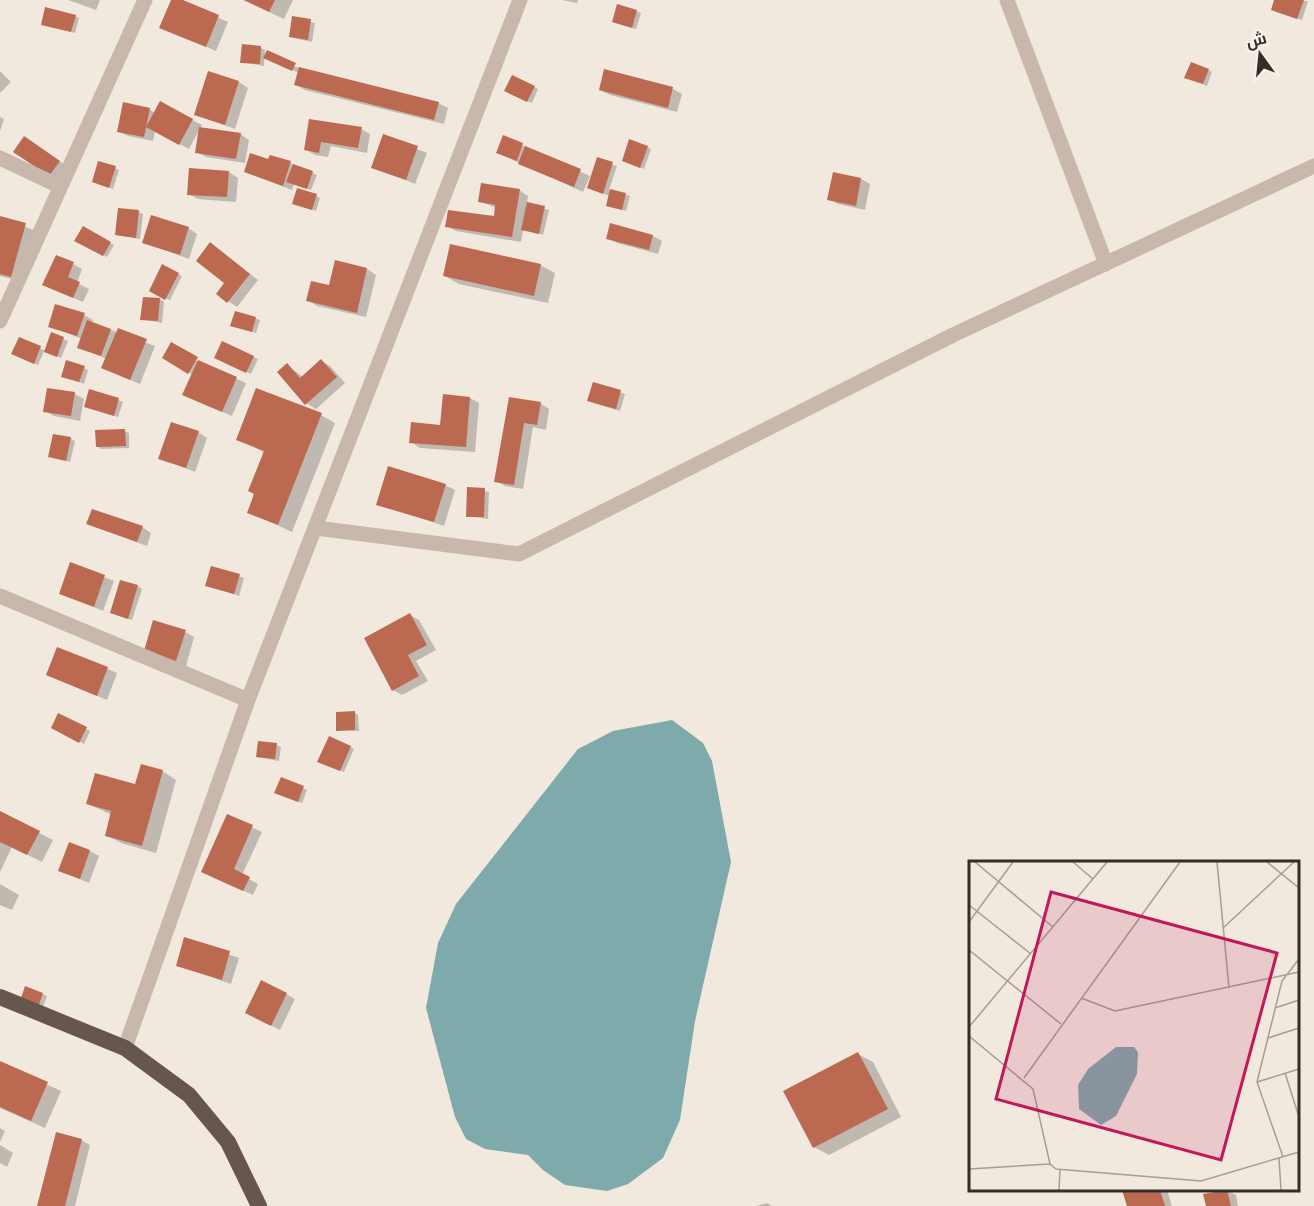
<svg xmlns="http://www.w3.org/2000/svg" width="1314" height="1206" viewBox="0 0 1314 1206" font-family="Lato,Cairo,sans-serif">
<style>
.water{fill:#7faaab}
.shadow{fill:#0003}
.building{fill:#bc6951}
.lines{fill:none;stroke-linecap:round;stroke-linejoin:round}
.minor{stroke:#c8b8ab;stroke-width:15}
.trunk{stroke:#66564e;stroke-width:16}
.inset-road{fill:none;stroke:#a69d96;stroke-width:1.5}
.view{fill:#c2185b;fill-opacity:0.15;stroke:#c2185b;stroke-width:3}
.inset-edge{fill:none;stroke:#362d2a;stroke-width:3}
</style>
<rect width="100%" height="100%" fill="#f1e8de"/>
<path class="water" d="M672,720L703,743L712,761L731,862L695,1021L680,1120L663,1158L628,1184L607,1191L565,1185L543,1170L528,1155L485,1149L466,1139L455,1117L426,1008L438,943L456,904L578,749L613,731Z"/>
<path class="shadow" d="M68,0H100L96,10Z
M173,0H179L228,22L216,51L161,27Z
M243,0H293L284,19Z
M562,0H578L577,3Z
M1276,0L1308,1L1302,20L1276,12Z
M636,11L641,13L636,29L613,22Z
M75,16L79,18L75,33L43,24Z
M293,18L315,23L312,42L290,37Z
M261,48L265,50L264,66L242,62Z
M269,60L438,103L448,108L444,124L305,90L296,85L299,73Z
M1208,70L1212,72L1207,86L1190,79Z
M0,71L11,82L0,93Z
M605,71L673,89L682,94L677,112L610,95L600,90Z
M239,82L248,88L235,129L196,115Z
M534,87L538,89L532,103L510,93Z
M160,103L202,125L189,149L155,131L153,141L128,136L118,131L149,109L155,113Z
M0,117L4,119L0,131Z
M310,120L361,129L370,134L367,153L331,146L328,157L315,155L305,149Z
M240,134L249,140L245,163L206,157L197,152Z
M384,136L427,153L415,184L373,167Z
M504,137L590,176L583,192L502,155Z
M33,143L68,167L59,180L50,175Z
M647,147L651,149L644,169L628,163Z
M598,159L617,166L609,190L630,196L626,211L608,206L610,196L593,190Z
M269,161L290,163L317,175L311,190L294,184L292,190L245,172Z
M115,168L119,170L113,189L93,182Z
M229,172L238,178L236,202L198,199L189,194Z
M861,179L870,184L865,210L838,204L829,199Z
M519,190L528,196L527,204L549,210L543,235L523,229L521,242L456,231L447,226L495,218L497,208L479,201Z
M316,196L320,198L316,211L297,205Z
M139,212L143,214L140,239L116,235Z
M0,218L34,230L20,281L0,276Z
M188,228L197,234L189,259L144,242Z
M83,229L114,245L107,257L76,241Z
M653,236L662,241L658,254L617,243L608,238Z
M211,244L258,280L237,307L228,301L226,283Z
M73,264L82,269L77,283L89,289L83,302L44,285Z
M540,265L555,273L548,303L459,284L445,276Z
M163,266L182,276L170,300L151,291Z
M367,269L376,275L366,317L317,306L308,300Z
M160,299L164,302L162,323L142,319Z
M236,312L260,320L256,333L236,327Z
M84,315L93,320L92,323L155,346L140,384L103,368L107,359L79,347L82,339L50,326Z
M52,334L68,341L61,358L44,351L38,365L17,356L19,339L46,351Z
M223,343L258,359L251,374L220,359Z
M172,344L200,363L246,383L232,416L193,399V375L164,357Z
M321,361L330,366L345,383L316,409L306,403L287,365L303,377Z
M84,368L88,370L84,384L63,376Z
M594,384L625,394L620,411L593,403Z
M48,389L75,394L84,399L80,421L54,416L45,411Z
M470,398L479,403L475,452L420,448L411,442L442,426Z
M510,399L540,403L549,409L546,430L533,427L523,489L505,486L496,481Z
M118,400L123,402L118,417L90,408Z
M321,415L335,423L292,532L249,512L265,453L238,439Z
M124,431L129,433V448L101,449L97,446Z
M198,432L207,438L195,472L160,458Z
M70,438L75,441L70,462L50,456Z
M445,485L455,490L444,526L378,504Z
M468,489L489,492L488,519L467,516Z
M88,524L142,527L151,533L147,546Z
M71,564L114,581L103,611L61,593Z
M212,568L244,578L239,596L207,585Z
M138,586L142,589L132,620L116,615Z
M410,615L419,620L436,650L416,661L428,681L402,695L393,690Z
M185,632L194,637L186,666L155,656Z
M58,649L117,673L107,700L47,675Z
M354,712L358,715L359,731L338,730Z
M59,715L90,731L84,744L53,728Z
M276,745L281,747L279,761L257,757Z
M350,747L354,749L344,772L323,763Z
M162,771L176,780L156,853L121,843L107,835L112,815L88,804L136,786Z
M303,788L307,790L302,803L280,794Z
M0,813L53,840L42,862L12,847L0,872Z
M228,816L262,832L242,875L258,884L253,895L212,877Z
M90,851L99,856L89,883L60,871Z
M0,884L19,895L12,910L0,905Z
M185,939L239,958L231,984L177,965Z
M26,988L47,996L41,1012Z
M286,994L295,999L280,1030L256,1018Z
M858,1054L873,1062L901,1117L829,1155L814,1147Z
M0,1063L61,1091L45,1128L0,1108Z
M0,1128L5,1131L0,1142Z
M81,1140L90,1145L75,1206H39Z
M0,1145L13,1153L7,1167L0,1163Z
M1124,1190H1167L1172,1206H1129Z
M1226,1190L1236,1195L1238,1206H1207L1205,1195Z
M767,1203L772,1206H756Z"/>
<path class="building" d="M171,0H183L219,15L206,47L159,28Z
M244,0H275L269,12Z
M1274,0H1304L1297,19L1271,10Z
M617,4L637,10L632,28L612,22Z
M45,7L76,15L71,32L41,25Z
M292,16L311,19L308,40L289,37Z
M242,44L261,46L260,64L240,63Z
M267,50L296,63L292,71L263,58Z
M1191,62L1209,69L1203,84L1184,78Z
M299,67L439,102L434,120L294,85Z
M604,69L673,87L668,108L599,90Z
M208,71L239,81L225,125L194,115Z
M512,75L535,86L527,102L504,91Z
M160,101L193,119L179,145L146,127Z
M123,102L150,108L144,137L117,132Z
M309,119L362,127L358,148L321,142L319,153L304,150Z
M199,127L241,133L236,159L195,153Z
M383,134L418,146L406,180L371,168Z
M503,135L523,143L517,161L496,153Z
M24,136L60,161L49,176L13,152Z
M629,139L648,146L640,168L622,161Z
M525,146L581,169L574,187L518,164Z
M250,153L268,159L270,155L291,161L283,186L244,172Z
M597,157L613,162L603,194L587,188Z
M98,161L116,166L109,188L92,182Z
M293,164L313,171L307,189L286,182Z
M189,168L229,171L227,197L187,195Z
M833,172L861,178L856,206L827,200Z
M481,183L520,189L512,237L445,227L448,210L494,216L495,205L478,202Z
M297,188L317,194L312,210L292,204Z
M610,189L626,193L622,210L606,206Z
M527,202L545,206L539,234L521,230Z
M118,208L139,210L136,238L115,235Z
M151,215L189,227L180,255L142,243Z
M0,216L26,223L11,277L0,274Z
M610,223L653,235L649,250L606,239Z
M83,226L111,242L103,256L74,241Z
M210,242L250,274L227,303L216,294L224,283L196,261Z
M450,244L541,264L534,296L443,276Z
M56,255L74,262L68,277L80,282L73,298L42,285Z
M335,260L367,268L357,313L306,301L311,281L329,285Z
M162,264L179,273L165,300L149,291Z
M143,297L160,298L158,321L140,320Z
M55,304L85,313L77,336L48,327Z
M235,311L256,317L252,332L230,326Z
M87,320L111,329L101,356L77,348Z
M118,328L147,339L130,380L101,368Z
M51,332L64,337L57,357L44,352Z
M19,337L41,346L34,364L11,354Z
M222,341L254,356L246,373L214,358Z
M171,342L198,357L188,374L162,358Z
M321,359L337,377L305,405L277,372L287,363L300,378Z
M66,360L85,366L79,382L61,377Z
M198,360L237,377L222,412L182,395Z
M593,382L621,390L616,409L587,401Z
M47,388L75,392L71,416L43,412Z
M256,388L322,413L278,525L247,513L254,494L248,491L264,451L236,440Z
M89,389L119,398L114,416L84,407Z
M443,394L470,397L466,447L409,443L411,422L440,425Z
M509,397L541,402L537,425L524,423L514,485L494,482Z
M171,422L199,431L186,468L158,459Z
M125,429L126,446L96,447L95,430Z
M53,434L71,437L66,461L48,457Z
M388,466L446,484L434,522L376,505Z
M467,487L485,488L484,517H466Z
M92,509L143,526L137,542L86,524Z
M70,562L105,575L94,607L59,594Z
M211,566L240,574L234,594L205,586Z
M120,580L138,585L128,619L110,613Z
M410,613L427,645L408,655L419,676L392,691L364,638Z
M153,620L186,630L176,661L144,651Z
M57,647L108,667L97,696L46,675Z
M355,711V730L336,731V712Z
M58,713L87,727L79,743L51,728Z
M329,736L351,746L340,771L317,762Z
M258,741L277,743L275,759L256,757Z
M141,764L163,770L142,846L105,836L111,811L86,804L95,773L135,784Z
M281,777L304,786L298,802L274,793Z
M0,811L40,831L27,855L0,842Z
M227,814L253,825L234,869L250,877L243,891L201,872Z
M69,842L90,850L80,879L58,871Z
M184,937L230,951L222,980L176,966Z
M261,980L287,993L271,1026L245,1013Z
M25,986L43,993L37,1010L19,1004Z
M858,1052L888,1109L813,1148L783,1091Z
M0,1061L48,1082L31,1121L0,1107Z
M56,1132L82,1139L65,1206H37Z
M1122,1190H1160L1165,1206H1127Z
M1227,1190L1231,1206H1206L1203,1194Z"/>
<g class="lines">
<path class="minor" d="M1007,0L1106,264
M0,158L59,186
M0,321L145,0
M316,528L519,554L953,335L1314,166
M0,596L248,700
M125,1048L248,700L520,0"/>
<path class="trunk" d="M0,997L125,1048L189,1095L228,1142L259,1206"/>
</g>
<g transform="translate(969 861)">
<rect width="330" height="330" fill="#f1e8de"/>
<path d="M147,186H165L169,191L168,213L147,255L132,264L110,248L109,224L119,208Z" fill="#7faaab"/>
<path class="inset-road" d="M6,1L84,66M104,1L124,18M248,1L260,127M298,1L330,27M0,44L62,93M0,61L44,1M254,67L325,1M0,89L92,163M112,137L146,150L330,111M306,147L330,139M0,166L138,1M0,175L64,228L81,303L87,308L232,320L330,291M299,177L330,167M316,212L330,256M55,217L211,1M288,221L330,208M314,296L288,221L313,120L330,98M310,297L312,329M0,308L81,303M90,329L91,309"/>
<path class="view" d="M82,31L308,92L252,299L27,238Z"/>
<rect width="330" height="330" class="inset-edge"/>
</g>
<g transform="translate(1260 54) rotate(345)" stroke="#f8f2ea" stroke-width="4.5" paint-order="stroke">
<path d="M0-4.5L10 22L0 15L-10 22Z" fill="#362d2a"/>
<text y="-9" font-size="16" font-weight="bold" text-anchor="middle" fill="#362d2a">ش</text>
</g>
</svg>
